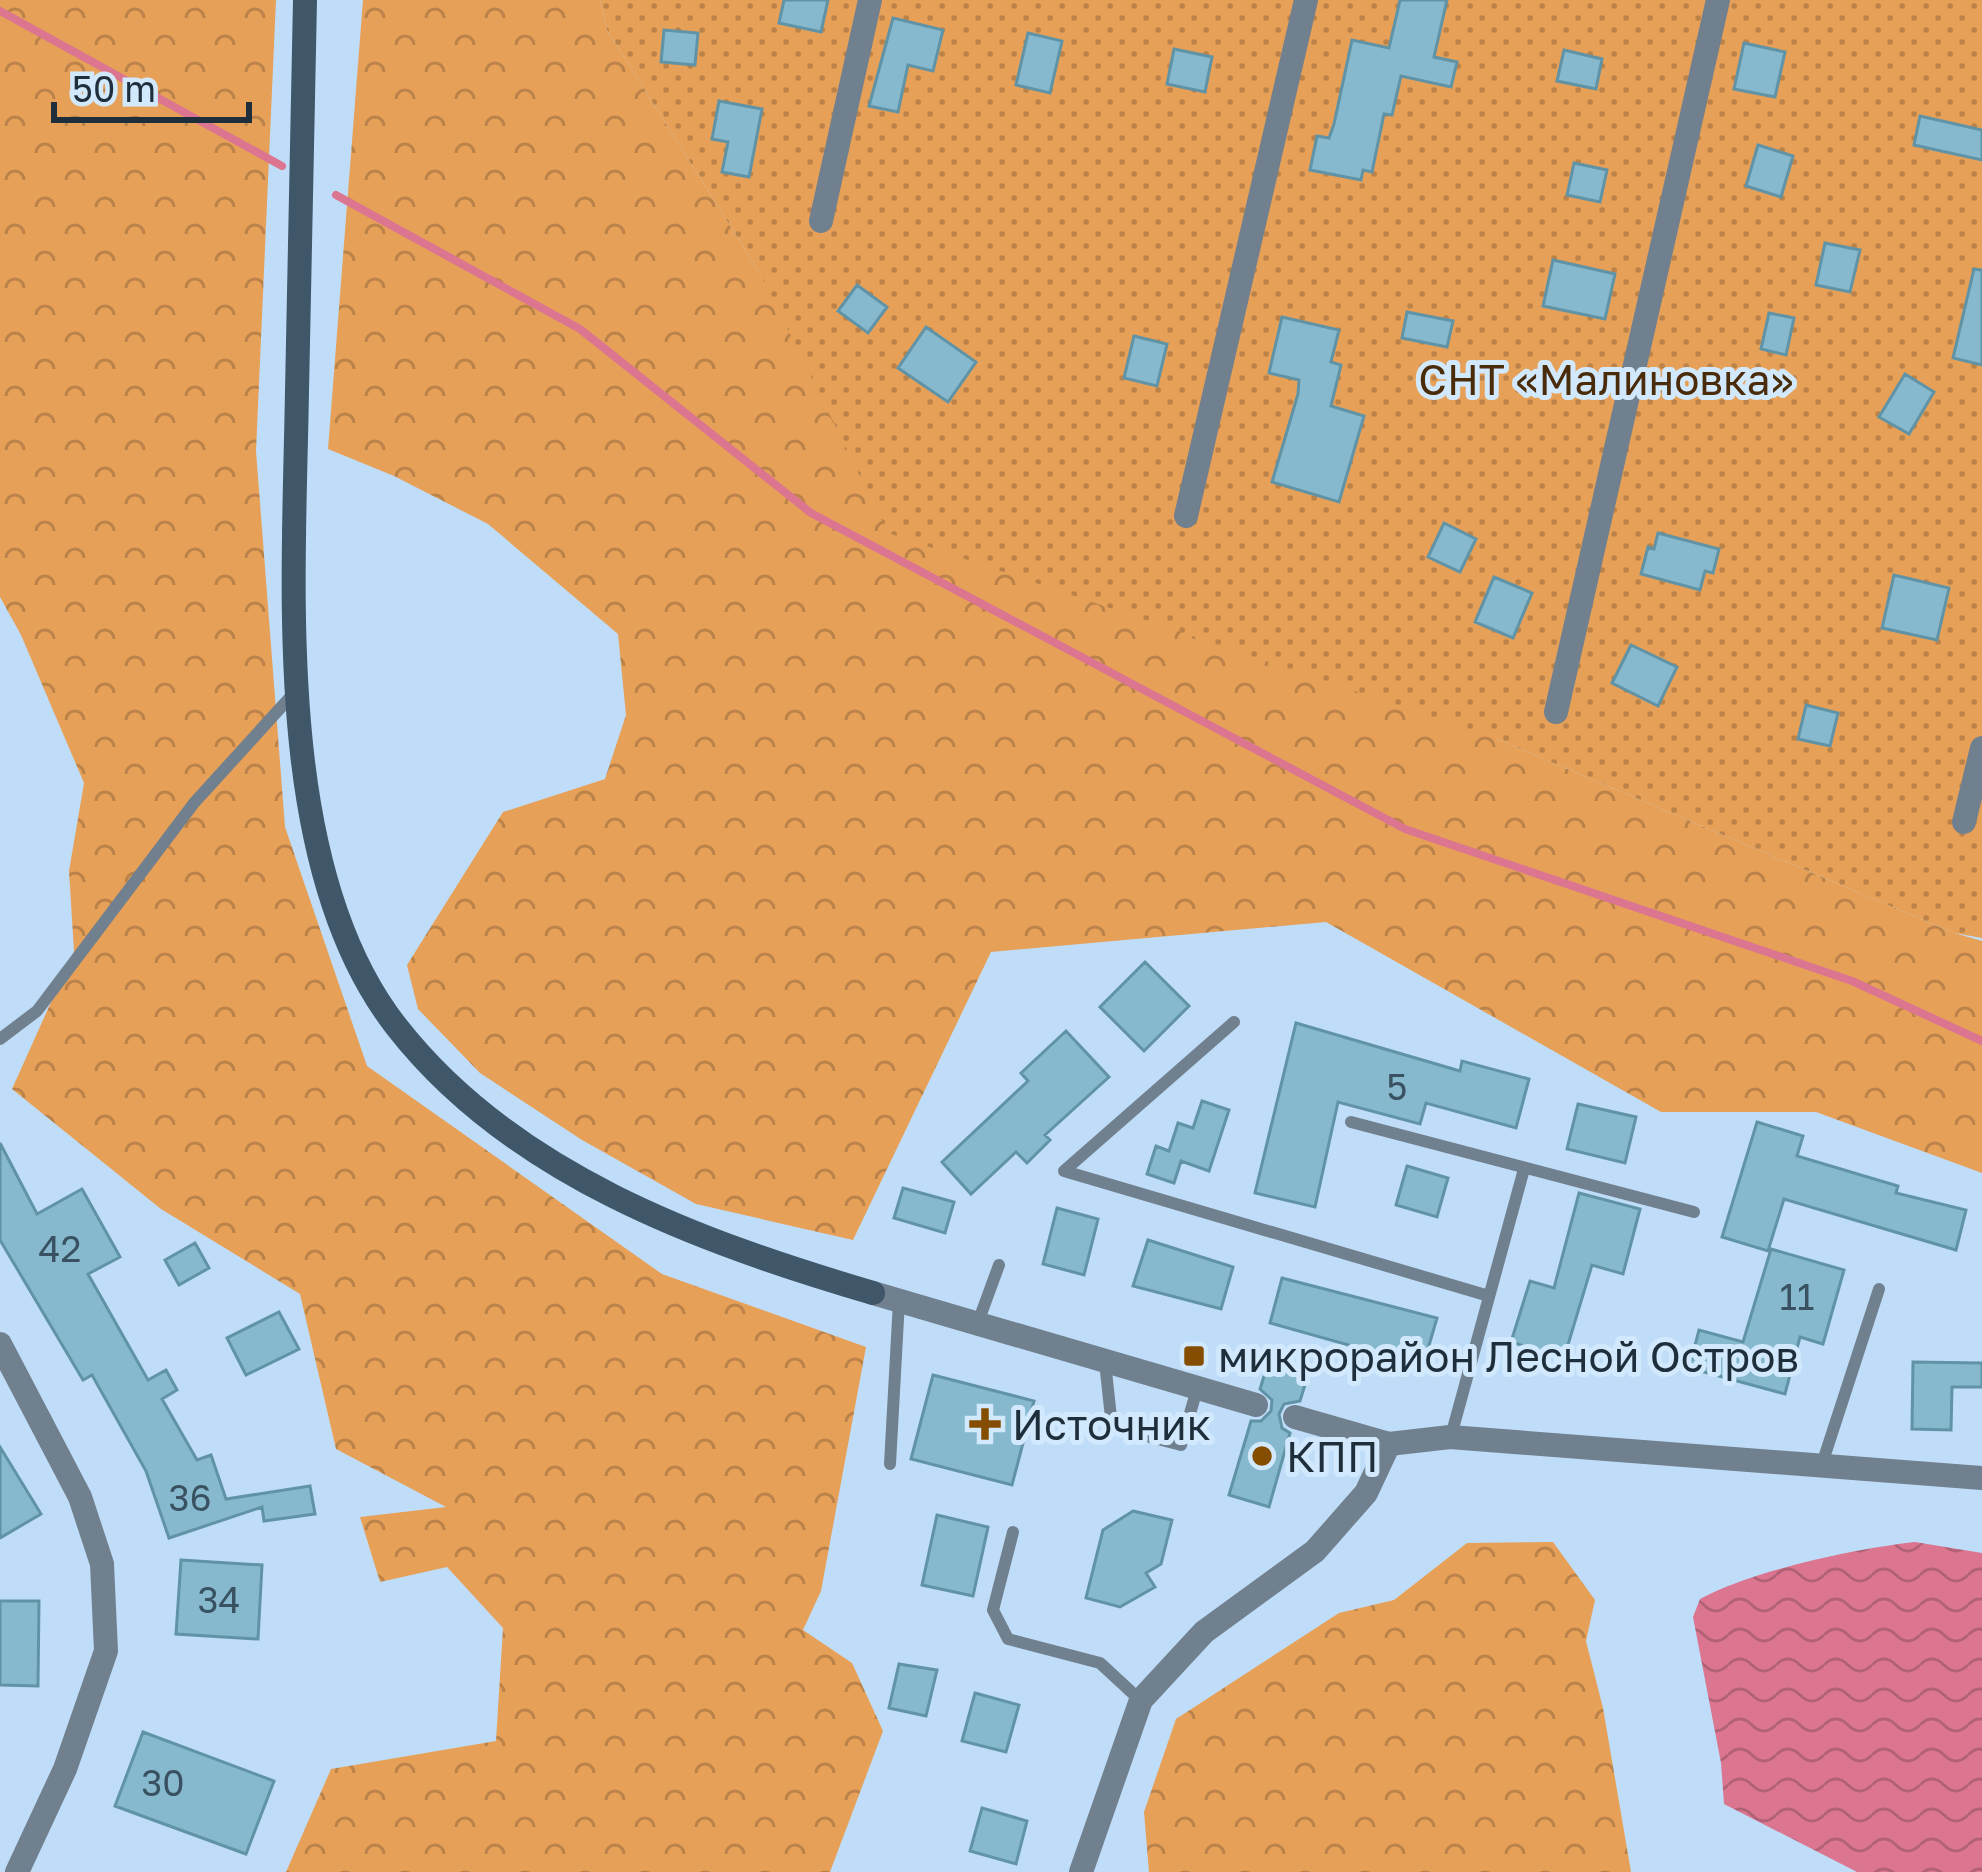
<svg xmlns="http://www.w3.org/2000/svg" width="1982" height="1872" viewBox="0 0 1982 1872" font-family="'Golos Text',sans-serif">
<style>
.forest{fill:url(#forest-crowns)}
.garden{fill:url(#garden-dots)}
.water{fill:url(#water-waves)}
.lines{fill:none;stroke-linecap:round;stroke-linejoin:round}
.stream{stroke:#dc7690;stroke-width:8}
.building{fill:#86b9ce;stroke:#6193a6;stroke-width:3}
.lane{stroke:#71808e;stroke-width:12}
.street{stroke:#71808e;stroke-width:24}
.secondary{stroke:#405669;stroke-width:24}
.poi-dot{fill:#854d00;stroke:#d2e9fd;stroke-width:4.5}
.labels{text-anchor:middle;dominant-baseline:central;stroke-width:10;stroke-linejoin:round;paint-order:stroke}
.number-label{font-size:36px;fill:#395160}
.park-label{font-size:42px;fill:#4a2c0b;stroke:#d2e9fd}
.poi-label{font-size:42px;fill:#1f2e3b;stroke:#d2e9fd;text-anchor:start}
</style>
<defs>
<pattern id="forest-crowns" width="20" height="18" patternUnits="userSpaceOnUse" patternTransform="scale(3)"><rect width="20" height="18" fill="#e7a057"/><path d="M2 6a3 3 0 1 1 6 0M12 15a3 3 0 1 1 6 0" fill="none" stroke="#bb8349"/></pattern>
<pattern id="garden-dots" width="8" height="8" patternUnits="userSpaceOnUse" patternTransform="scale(3)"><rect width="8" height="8" fill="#e7a057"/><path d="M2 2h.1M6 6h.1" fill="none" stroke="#bb8349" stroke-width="1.8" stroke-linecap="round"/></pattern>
<pattern id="water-waves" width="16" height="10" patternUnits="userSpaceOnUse" patternTransform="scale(3)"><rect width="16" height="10" fill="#dc7690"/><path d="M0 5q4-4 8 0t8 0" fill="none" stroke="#b26177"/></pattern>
</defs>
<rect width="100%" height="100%" fill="#bfddf8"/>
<path class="forest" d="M0,0H276L256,451L285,827L367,1066L662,1274L866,1347L821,1591L803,1630L852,1663L883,1731L830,1872H286L331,1769L496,1741L503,1628L447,1567L380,1582L360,1517L446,1507L336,1449L300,1294L161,1209L12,1089L74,951L69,871L84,783L21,635L0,597Z
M363,0H600L607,30L761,275L1497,739L1954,933L1982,941V1173L1816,1112H1661L1326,922L991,952L853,1240L696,1204L582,1140L480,1073L418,1009L407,965L503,812L605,779L626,715L618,634L488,524L394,476L328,449Z
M1553,1542L1595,1600L1586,1641L1603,1708L1631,1872H1149L1144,1812L1176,1719L1339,1613L1394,1600L1467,1543Z"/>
<path class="garden" d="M600,0H1982V938L1954,933L1497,739L888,533L761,275L607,30Z"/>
<path class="water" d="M1915,1542L1982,1553V1872H1857L1724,1804L1721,1763L1693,1617L1700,1599C1755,1570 1853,1549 1915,1542Z"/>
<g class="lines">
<path class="stream" d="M0,11L282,166
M336,195L580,329L811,513L1405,829L1852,981L1982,1041"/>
</g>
<path class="building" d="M784,0H828L821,32L779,23Z
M1400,0H1447L1434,57L1457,62L1451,87L1401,76L1392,115L1384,114L1372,172L1363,170L1361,180L1310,170L1317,136L1329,138L1334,124L1352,40L1389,48Z
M893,18L943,30L933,71L908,65L898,112L869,106Z
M664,30L698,33L695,65L661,62Z
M1028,33L1062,41L1050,93L1016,85Z
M1744,43L1785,52L1775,97L1734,89Z
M1174,49L1212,57L1205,92L1167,84Z
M1564,50L1602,59L1596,89L1557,81Z
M719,101L762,109L749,177L722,172L728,142L712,139Z
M1920,116L1982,130V160L1914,145Z
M1758,145L1793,156L1781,197L1746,186Z
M1574,163L1607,170L1600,202L1567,195Z
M1825,243L1860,250L1850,292L1816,285Z
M1553,260L1615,274L1605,319L1543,306Z
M1974,269L1982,270V365L1953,358Z
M857,285L887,307L868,333L838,311Z
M1407,312L1453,321L1447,347L1402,338Z
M1769,313L1794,318L1786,355L1761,349Z
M1282,317L1339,330L1331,362L1341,365L1331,406L1364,416L1339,502L1272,482L1298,394L1299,380L1269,373Z
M926,327L976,362L948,402L898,368Z
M1134,336L1167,344L1157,386L1124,378Z
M1905,374L1934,392L1909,434L1879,417Z
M1444,523L1476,539L1460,572L1428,557Z
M1658,533L1719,549L1713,573L1705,571L1700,590L1641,574L1648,547L1654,549Z
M1894,575L1949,588L1937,640L1882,628Z
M1494,577L1532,593L1513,638L1475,622Z
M1631,645L1677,667L1658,706L1612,683Z
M1806,705L1838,713L1830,746L1798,739Z
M1145,962L1189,1006L1144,1051L1100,1007Z
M1296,1023L1460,1071L1462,1061L1529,1079L1516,1128L1426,1103L1420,1124L1338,1102L1315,1207L1255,1193Z
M1066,1031L1109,1077L1045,1135L1050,1140L1027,1163L1016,1152L971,1194L942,1162L1028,1081L1021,1073Z
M1202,1101L1229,1110L1209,1171L1181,1161L1174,1183L1147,1174L1156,1146L1169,1151L1178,1123L1193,1128Z
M1578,1104L1636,1117L1625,1163L1567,1149Z
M1757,1122L1803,1136L1797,1156L1898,1186L1896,1193L1966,1210L1956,1250L1784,1199L1768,1251L1722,1237Z
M0,1143L37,1214L82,1189L120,1257L88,1274L148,1380L166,1370L177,1390L162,1399L197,1460L211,1455L226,1499L310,1486L315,1514L264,1521L262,1507L169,1538L146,1471L92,1375L83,1380L0,1240Z
M1407,1166L1448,1178L1437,1217L1396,1205Z
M903,1188L954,1202L945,1233L894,1218Z
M1579,1193L1640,1209L1623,1274L1592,1265L1564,1358L1511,1342L1530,1281L1554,1288Z
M1057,1208L1098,1219L1084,1275L1043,1264Z
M1148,1240L1233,1267L1221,1309L1133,1286Z
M195,1243L209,1268L179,1285L165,1260Z
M1771,1249L1844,1270L1823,1344L1800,1337L1785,1394L1689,1368L1699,1330L1743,1342Z
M1282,1278L1437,1318L1423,1366L1270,1323Z
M279,1312L299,1349L246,1375L227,1338Z
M1913,1362L1982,1363V1387H1952L1951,1430L1912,1429Z
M1268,1363L1308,1375L1300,1401L1284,1404L1279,1414L1282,1428L1290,1433L1269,1507L1229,1495L1251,1421H1261L1271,1411L1272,1400L1260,1389Z
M933,1375L1034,1401L1012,1485L911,1459Z
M0,1447L41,1514L0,1538Z
M1133,1511L1172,1520L1161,1564L1146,1573L1155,1587L1120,1607L1086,1598L1103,1530Z
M937,1515L988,1527L973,1596L922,1585Z
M181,1560L262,1565L258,1639L176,1634Z
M0,1601H39L38,1686L0,1685Z
M899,1664L937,1670L926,1716L889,1708Z
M975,1693L1019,1705L1006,1752L962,1741Z
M143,1732L274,1781L246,1854L115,1806Z
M982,1808L1027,1821L1016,1864L970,1851Z"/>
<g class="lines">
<path class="lane" d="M1234,1022L1064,1171L1489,1296
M0,1039L37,1011L194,803L294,693
M1351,1122L1694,1212
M977,1325L999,1265
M1105,1362L1112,1427L1181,1445L1197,1389
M1451,1436L1524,1169
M890,1464L899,1301
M1822,1464L1879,1289
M1013,1532L993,1610L1008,1639L1100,1663L1140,1700"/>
<path class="street" d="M821,221L870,0
M1186,516L1306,0
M1556,712L1718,0
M1964,822L1982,748
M873,1293L1256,1405
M0,1344L80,1497L102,1564L106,1651L65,1769L17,1872
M1295,1417L1389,1444L1450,1437L1982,1478
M1081,1872L1141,1700L1204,1632L1315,1551L1366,1493L1389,1444"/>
<path class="secondary" d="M305,0C302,130 300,261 297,391C294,584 272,867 396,1026C511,1174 700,1242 873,1293"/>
</g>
<g class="poi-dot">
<rect x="1182" y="1344" width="24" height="24" rx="6"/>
<path d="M979 1406h12v12h12v12h-12v12h-12v-12h-12v-12h12z"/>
<circle cx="1262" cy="1456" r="12"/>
</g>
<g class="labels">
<g class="number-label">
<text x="1397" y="1086">5</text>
<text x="60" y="1248">42</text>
<text x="1797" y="1296">11</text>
<text x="190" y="1497">36</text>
<text x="219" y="1599">34</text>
<text x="163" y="1782">30</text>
</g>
<g class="park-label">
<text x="1606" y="379">СНТ «Малиновка»</text>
</g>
<g class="poi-label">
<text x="1218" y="1356">микрорайон Лесной Остров</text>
<text x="1012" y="1424">Источник</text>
<text x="1286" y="1456">КПП</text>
</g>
</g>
<path d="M54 102v18h195v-18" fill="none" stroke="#1f2e3b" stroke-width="6"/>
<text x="72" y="102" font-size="36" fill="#1f2e3b" stroke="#d2e9fd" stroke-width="9" paint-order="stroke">50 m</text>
</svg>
